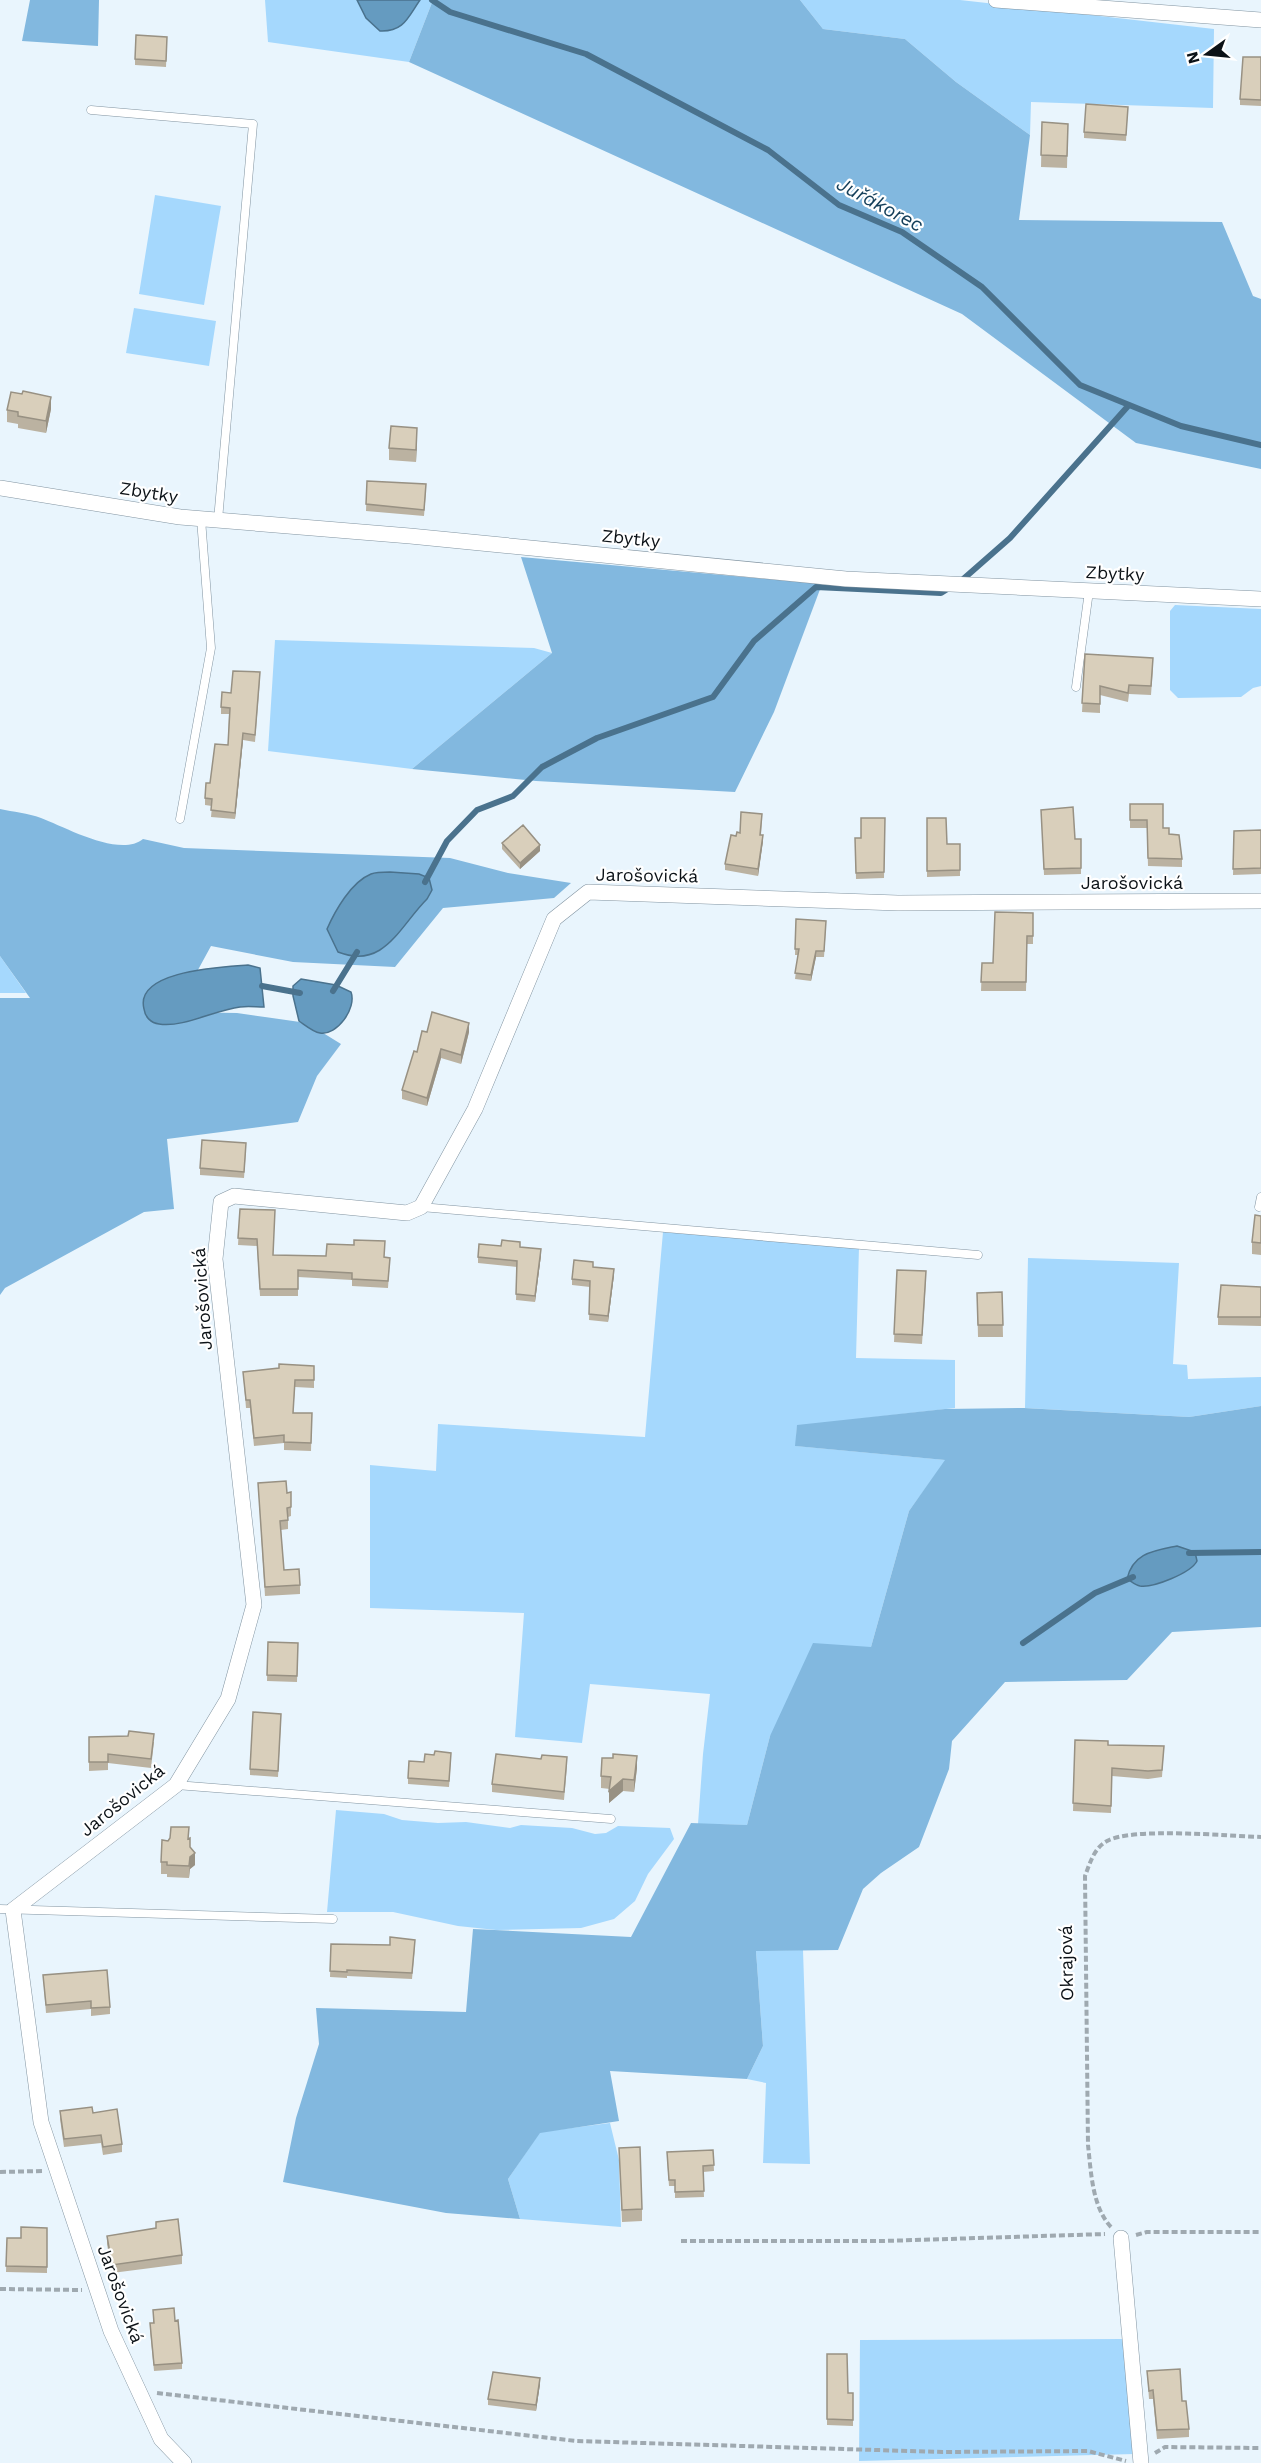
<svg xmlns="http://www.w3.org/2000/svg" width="1261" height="2463" viewBox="0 0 1261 2463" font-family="'Work Sans',sans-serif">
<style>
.green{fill:#a5d8fd}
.forest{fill:#82b8df}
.water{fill:#659bc0;stroke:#4a728d;stroke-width:1.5}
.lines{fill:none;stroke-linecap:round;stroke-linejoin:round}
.stream{stroke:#4a728d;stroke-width:6}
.service-casing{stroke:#8294a1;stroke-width:9}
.minor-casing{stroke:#8294a1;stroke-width:16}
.path{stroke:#9fa9b0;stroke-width:4;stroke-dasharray:6 3;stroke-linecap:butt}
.service{stroke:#fff;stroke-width:8}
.minor{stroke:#fff;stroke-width:15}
.wall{fill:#bbb2a1}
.shaded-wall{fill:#989183}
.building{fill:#d9cfbb;stroke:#989183;stroke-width:1.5}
.labels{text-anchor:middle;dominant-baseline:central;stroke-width:4.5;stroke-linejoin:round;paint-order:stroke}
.street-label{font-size:18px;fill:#0c1217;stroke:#fff}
.water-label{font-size:20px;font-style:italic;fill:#143f5a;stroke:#fff}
</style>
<rect width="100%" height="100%" fill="#e9f5fd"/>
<path class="green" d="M265,0H433L409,62L268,42Z
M800,0H960L1214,29L1213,108L1031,102L1030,135L956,82L905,39L823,29Z
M155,195L221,206L204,305L139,294Z
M134,308L216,321L209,366L126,353Z
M1175,605L1261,609V686L1253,688L1241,697L1178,698L1170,690V611Z
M275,640L534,648L552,653L412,769L268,751Z
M0,956L26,993H0Z
M663,1232L859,1247L856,1358L955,1360V1408L797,1426L796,1446L946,1460L909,1511L871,1647L770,1736L747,1825L698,1824L703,1754L710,1694L590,1684L582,1743L515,1737L524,1613L370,1608V1465L436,1471L438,1424L645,1437Z
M1028,1258L1179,1263L1173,1364L1187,1365L1188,1379L1261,1377V1406L1189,1417L1025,1408Z
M336,1810L384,1814L402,1820L438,1823L466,1822L510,1828L521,1825L572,1828L595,1834L606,1833L618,1826L670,1828L674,1839L648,1874L635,1901L614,1919L581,1928L496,1930L458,1926L393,1912H327Z
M803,1950L810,2164L763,2163L766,2083L747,2079L763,2046L756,1951Z
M610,2123L619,2160L621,2227L520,2219L508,2179L540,2132Z
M1123,2339L1135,2454L859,2461L860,2340Z"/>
<path class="forest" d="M30,0H99L98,46L22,41Z
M433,0H800L823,29L905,39L956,82L1030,135L1019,220L1222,222L1253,296L1261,299V469L1136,443L962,314L409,62Z
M521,557L822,584L774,712L735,792L536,781L412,769L552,653Z
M0,809C13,812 28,813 41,818C65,827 120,858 143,839L184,848L450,858L508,873L571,883L554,898L443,908L395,967L293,962L211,946L175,1012L237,1013L307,1023L341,1044L317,1076L298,1122L167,1139L174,1209L144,1212L5,1288L0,1295V998H30L0,956Z
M1261,1406V1627L1172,1632L1127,1680L1005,1682L952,1741L949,1769L919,1847L881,1873L863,1889L838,1950L756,1951L763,2046L747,2079L610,2071L619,2121L540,2133L508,2179L520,2219L446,2213L283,2182L296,2118L319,2044L316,2008L466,2012L473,1929L631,1937L691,1823L747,1825L770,1736L813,1643L871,1647L909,1511L945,1460L795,1446L797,1425L945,1409L1024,1408L1189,1417Z"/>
<path class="water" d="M357,0H420C408,17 404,32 380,31L366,18Z
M390,872L419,874L429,878L432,890L427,899C399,927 384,970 338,952L327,929C335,911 351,882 371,874C376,872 384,872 390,872Z
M248,965L260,968L264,1007C256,1007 248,1006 240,1007C215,1010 183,1028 159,1024C151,1023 145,1017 144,1009C134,970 224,967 248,965Z
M301,979L336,985L351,992C357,1008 337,1036 320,1033C313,1032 305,1025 299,1021L293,996V986Z
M1177,1546L1195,1552L1197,1561C1191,1573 1153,1588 1140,1586C1135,1585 1131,1581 1127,1579C1133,1553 1153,1551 1177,1546Z"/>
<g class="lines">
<path class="stream" d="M432,0L450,12L586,54L768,150L839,205L902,232L982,287L1080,385L1181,426L1261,445
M961,581L1010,538L1129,405
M425,882L447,841L477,810L513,796L542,767L597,738L713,697L754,641L816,587L941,593L949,588
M262,986L300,993
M333,991L357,952
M1189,1553L1261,1552
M1023,1643L1095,1593L1133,1577"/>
<g class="service-casing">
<path id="service" d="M91,110L253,124L218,520
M1076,687L1089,591
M180,819L211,648L201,519
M421,1207L978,1255
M1259,1207L1261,1197
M176,1785L611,1819
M0,1909L333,1919"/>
</g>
<g class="minor-casing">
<path id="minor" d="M996,0L1261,20
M0,488L180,517L410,536L846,579L1261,599
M1121,2238L1141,2463
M184,2463L161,2439L111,2331L41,2122L13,1910L176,1785L228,1699L254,1605L215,1259L221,1202L234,1196L407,1213L421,1207L475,1109L554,919L588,892L898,903L1261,901"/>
</g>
<path class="path" d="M0,2172L42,2171
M1111,2227C1092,2207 1091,2171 1088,2145L1085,1876C1090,1863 1094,1848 1107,1841C1131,1827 1229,1836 1261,1837
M1136,2235L1147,2232H1261
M681,2241H884L1105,2234
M0,2289L82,2290
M157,2393L576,2441L943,2452L1088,2451L1126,2461
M1155,2453L1165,2447L1261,2448"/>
<use href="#service" class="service"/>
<use href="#minor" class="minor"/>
</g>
<path class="wall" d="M167,37L166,67L135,65V59Z
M1261,57V106L1240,105V99Z
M1128,107L1126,141L1084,138V132Z
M1042,122L1068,124L1067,168L1041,167Z
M51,409L46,433L18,428V424L7,422V410Z
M417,440L416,462L389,460V448Z
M367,481L426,491L424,516L366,511Z
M1085,654L1153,667L1151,695L1129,694L1128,702L1100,695V713L1082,712Z
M260,679L255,742L243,740L235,819L211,817L212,806L205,805V798L210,783L228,745L229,714H221V707L231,693Z
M1130,804L1163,828L1182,859V867L1148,866L1147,828H1130Z
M1041,810L1075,839H1081V874L1044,875Z
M885,818L884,878L856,879L855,838H861Z
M927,818L947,844H960V876L927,877Z
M762,820L761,835L763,841L758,876L725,870V864L736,836L740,833Z
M1261,830V874L1233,875L1234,831Z
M502,843L540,851L520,869L502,849Z
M1033,913V944H1027L1026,991H981L982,963H993Z
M796,919L826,927L824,957H816L811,981L795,979L798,955H795Z
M427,1032H469L461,1064L441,1058L427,1106L402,1099V1090L417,1052Z
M246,1150L244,1178L200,1175V1168Z
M240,1209L273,1255L390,1258L388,1288L352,1286V1280L298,1277V1296H260L257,1246L238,1245Z
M1261,1216V1255L1252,1254V1242Z
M520,1247L541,1255L535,1302L516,1300L517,1267L478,1263V1257Z
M593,1267L614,1275L608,1322L589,1320L590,1287L572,1285V1279Z
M897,1270L926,1280L922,1344L894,1342Z
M1261,1287V1326L1218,1325V1317Z
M1002,1292L1003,1337H978L977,1293Z
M314,1366V1388L295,1387L293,1413H312L311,1451L284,1450V1443L254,1446L250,1408H246L243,1372Z
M258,1483L287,1493L291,1492V1516L288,1517V1529L281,1530L284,1570L300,1585V1594L265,1596Z
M268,1642L298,1643L297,1682L267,1681Z
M281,1720L278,1777L250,1775V1769Z
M89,1737L154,1742L151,1768L108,1763V1770L89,1771Z
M1075,1740L1108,1745L1164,1746L1162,1777L1148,1779L1112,1776L1111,1813L1073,1811Z
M434,1755L451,1759L449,1787L408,1784V1778L424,1762Z
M567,1765L564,1800L492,1792V1784Z
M637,1768L634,1792L623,1791L609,1803L610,1789L601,1788V1776Z
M189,1839L190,1848L195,1865L190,1869L189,1878L167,1877V1874H161V1862L168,1841Z
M331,1944L415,1946L412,1979L347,1976V1978L330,1977Z
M43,1975L110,2007V2014L91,2016V2009L46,2013Z
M60,2111L93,2113L122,2144V2152L103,2155L101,2143L64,2147L60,2119Z
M619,2148L642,2209V2221L622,2222Z
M713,2150L714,2171L703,2172L704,2197L675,2198V2186H669L667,2158Z
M156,2222L182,2255V2264L112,2273L107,2244V2236L156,2228Z
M47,2228V2273L6,2272L7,2238H21Z
M153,2310L175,2321L182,2363V2369L154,2371L150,2329V2323H153Z
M827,2354L848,2393H853V2426L827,2425Z
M1147,2371L1189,2429V2437L1157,2439L1153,2399H1149Z
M540,2384L536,2411L488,2405V2399Z"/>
<path class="shaded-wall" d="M51,397V409L46,433V421Z
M417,428V440L416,462V450Z
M243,733V740L235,819V813Z
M763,835V841L758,876V869Z
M540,845V851L520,869V863Z
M816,951V957L811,981V975Z
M469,1023V1032L461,1064V1055Z
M441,1049V1058L427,1106V1098Z
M541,1249V1255L535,1302V1296Z
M614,1269V1275L608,1322V1316Z
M637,1756V1768L634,1792V1780Z
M623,1779V1791L609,1803V1791Z
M195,1853V1865L190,1869L189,1878L190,1857Z
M540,2378V2384L536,2411V2405Z"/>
<path class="building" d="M136,35L167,37L166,61L135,59Z
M1243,57H1261V100L1240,99Z
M1086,104L1128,107L1126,135L1084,132Z
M1042,122L1068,124L1067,156L1041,155Z
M23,391L51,397L46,421L18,416V412L7,410L11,392L22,394Z
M391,426L417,428L416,450L389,448Z
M367,481L426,484L424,510L366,504Z
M1085,654L1153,658L1151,686L1129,685L1128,693L1100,686V704L1082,703Z
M233,671L260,672L255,735L243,733L235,813L211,810L212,799L205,798L206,783H210L215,744L228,745L230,708L221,707L222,692L231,693Z
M1130,804H1163V828H1169V834L1179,835L1182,859L1148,858L1147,820H1130Z
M1073,807L1075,839H1081V868L1044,869L1041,810Z
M741,812L762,814L760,835H763L758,869L725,864L731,835L736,836L737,832L740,833Z
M861,818H885L884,872L856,873L855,838H861Z
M927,818H946L947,844H960V870L927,871Z
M523,825L540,845L520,863L502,843Z
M1261,830V868L1233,869L1234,831Z
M995,912L1033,913V936H1027L1026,982H981L982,963H993Z
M796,919L826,921L824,951H816L811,975L795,973L799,949H795Z
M432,1012L469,1023L461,1055L441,1049L427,1098L402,1090L414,1051L417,1052L422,1031L427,1032Z
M202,1140L246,1143L244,1172L200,1168Z
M240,1209L275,1210L273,1255L326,1256L327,1244L354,1245V1240L385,1241L384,1257L390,1258L388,1281L352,1279V1273L298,1270V1289H260L257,1239L238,1238Z
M1255,1215L1261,1216V1243L1252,1242Z
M502,1240L520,1242V1247L541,1249L535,1296L516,1294L517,1261L478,1257L479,1244L501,1246Z
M574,1260L593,1262V1267L614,1269L608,1316L589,1314L590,1281L572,1279Z
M897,1270L926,1271L922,1335L894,1334Z
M1221,1285L1261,1287V1317H1218Z
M1002,1292L1003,1325H978L977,1293Z
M279,1364L314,1366V1380H295L293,1413H312L311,1443L284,1442V1435L254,1438L250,1400H246L243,1372L279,1368Z
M286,1481L287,1493L291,1492V1507L287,1508L288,1520L280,1521L284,1570L299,1569L300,1585L265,1587L258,1483Z
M268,1642L298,1643L297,1676L267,1675Z
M253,1712L281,1714L278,1771L250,1769Z
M129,1731L154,1734L151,1759L108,1754V1762H89V1737L128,1736Z
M1075,1740L1108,1741V1745L1164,1746L1162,1770L1148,1771L1112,1768L1111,1806L1073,1803Z
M435,1751L451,1753L449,1781L408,1778L409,1761L424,1762L425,1754L434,1755Z
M496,1754L541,1759L542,1755L567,1757L564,1792L492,1784Z
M613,1754L637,1756L635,1773L634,1780L623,1779L609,1791L611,1777L601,1776L602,1758H613Z
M171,1827H189L188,1839L190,1838V1847L195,1853L190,1857L189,1866L167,1865V1862H161L162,1840L168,1841L170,1838Z
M390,1937L415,1940L412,1973L347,1970V1972L330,1971L331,1944L390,1945Z
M107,1970L110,2007L91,2008V2001L46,2005L43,1975Z
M92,2107L93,2113L117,2109L122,2144L103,2147L101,2135L64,2139L60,2111Z
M640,2147L642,2209L622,2210L619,2148Z
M713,2150L714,2165L703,2166L704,2191L675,2192V2180H669L667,2152Z
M178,2219L182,2255L112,2265L107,2236L156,2228V2222Z
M21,2227L47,2228V2267L6,2266L7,2238H21Z
M174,2308L175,2321L178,2320L182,2363L154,2365L150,2323H154L153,2310Z
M827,2354H847L848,2393H853V2420L827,2419Z
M1180,2369L1182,2401H1186L1189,2429L1157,2430L1153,2390L1149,2391L1147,2371Z
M493,2372L540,2378L536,2405L488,2399Z"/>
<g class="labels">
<g class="street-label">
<text transform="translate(149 492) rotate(9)">Zbytky</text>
<text transform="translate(631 538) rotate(6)">Zbytky</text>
<text transform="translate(1115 573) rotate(3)">Zbytky</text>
<text transform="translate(647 875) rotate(1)">Jarošovická</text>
<text x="1132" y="882">Jarošovická</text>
<text transform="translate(202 1299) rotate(-94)">Jarošovická</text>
<text transform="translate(122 1800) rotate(-39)">Jarošovická</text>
<text transform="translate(1066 1963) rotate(-91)">Okrajová</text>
<text transform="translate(121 2294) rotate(70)">Jarošovická</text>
</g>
<g class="water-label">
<text transform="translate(880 204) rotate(28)">Juřákorec</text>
</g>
</g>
<g transform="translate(1207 54) rotate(255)" stroke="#ffffff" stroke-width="4.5" paint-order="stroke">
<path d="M0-4.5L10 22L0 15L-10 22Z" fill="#0c1217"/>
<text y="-9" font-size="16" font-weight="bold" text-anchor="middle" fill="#0c1217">N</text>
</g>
</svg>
